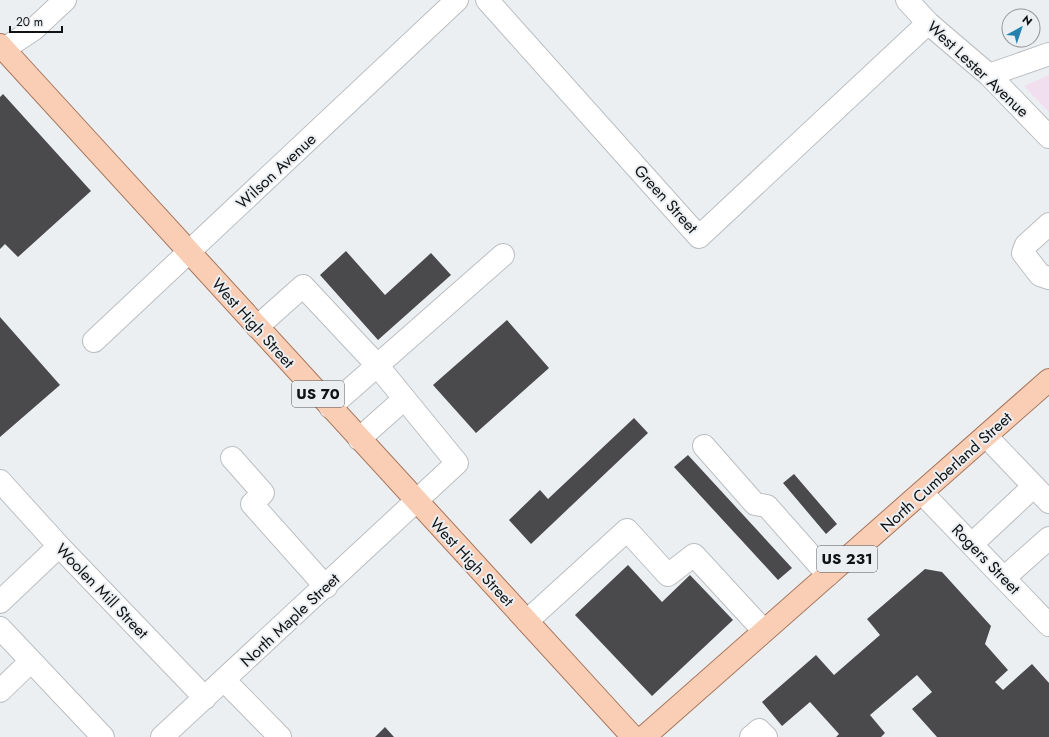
<svg xmlns="http://www.w3.org/2000/svg" width="1049" height="737" viewBox="0 0 1049 737" font-family="Jost,sans-serif">
<style>
.commercial{fill:#f1deef}
.building{fill:#4a494b}
.lines{fill:none;stroke-linecap:round;stroke-linejoin:round}
.minor-casing{stroke:#bbbec0;stroke-width:24}
.major-casing{stroke:#a6765c;stroke-width:24}
.minor{stroke:#fff;stroke-width:22}
.major{stroke:#facdb5;stroke-width:22}
.labels{text-anchor:middle;dominant-baseline:central;stroke-width:4;stroke-linejoin:round;paint-order:stroke}
.shield{fill:#eceff2;stroke:#535456;stroke-width:1}
.shield-label{font-size:15px;font-weight:bold;fill:#111213}
.street-label{font-size:16px;fill:#111213;stroke:#eceff2}
</style>
<rect width="100%" height="100%" fill="#eceff2"/>
<path class="commercial" d="M1049,75V112L1024,86Z"/>
<path class="building" d="M3,94L91,191L18,257L5,244L0,249V97Z
M346,251L385,295L431,253L451,275L378,340L320,275Z
M0,317L60,385L0,437Z
M507,320L549,368L476,433L433,385Z
M634,418L648,433L531,544L509,520L540,490L548,499Z
M688,455L792,568L778,580L674,467Z
M794,474L837,524L826,534L783,483Z
M628,565L662,602L690,575L733,620L652,696L575,615Z
M925,569L942,572L991,626L985,644L1008,670L995,682L1003,690L1032,664L1049,683V737H937L912,709L932,692L917,675L870,715L885,733L881,737H836L839,734L810,702L782,726L762,702L816,655L834,675L880,635L867,619Z
M385,727L394,737H375Z"/>
<g class="lines">
<g class="minor-casing">
<path id="minor" d="M487,0L699,237L928,23
M907,0L928,23L989,75L1049,137
M0,49H4L34,29L65,0
M989,75L1049,54
M1049,224L1026,245L1023,253L1040,275L1049,278
M94,341L457,0
M330,407L503,255
M986,436L1049,502
M359,439L404,399
M704,446L755,504L767,506L828,575
M232,458L263,493L252,504L326,587
M0,481L59,546L205,698
M922,493L1049,625
M972,544L1034,486
M1004,578L1049,538
M0,602L59,546
M527,621L627,530L668,575L694,555L764,631
M0,628L103,737
M225,681L280,737
M0,691L31,661
M162,737L457,463L377,365L303,286L257,327
M751,737L759,730L766,737"/>
</g>
<g class="major-casing">
<path id="major" d="M0,45L633,737
M644,737L1049,380"/>
</g>
<use href="#minor" class="minor"/>
<use href="#major" class="major"/>
</g>
<g class="labels">
<g class="shield">
<rect x="292" y="381" width="52" height="26" rx="3"/>
<rect x="817" y="546" width="60" height="26" rx="3"/>
</g>
<g class="shield-label">
<text x="318" y="394">US 70</text>
<text x="847" y="559">US 231</text>
</g>
<g class="street-label">
<text transform="translate(978 69) rotate(43)">West Lester Avenue</text>
<text transform="translate(276 171) rotate(-43)">Wilson Avenue</text>
<text transform="translate(666 199) rotate(48)">Green Street</text>
<text transform="translate(253 323) rotate(48)">West High Street</text>
<text transform="translate(946 472) rotate(-42)">North Cumberland Street</text>
<text transform="translate(986 559) rotate(46)">Rogers Street</text>
<text transform="translate(472 562) rotate(47)">West High Street</text>
<text transform="translate(102 591) rotate(46)">Woolen Mill Street</text>
<text transform="translate(290 620) rotate(-43)">North Maple Street</text>
</g>
</g>
<g transform="translate(1021 28) rotate(40)"><circle r="19" fill="#eceff2" stroke="#949799"/>
<path d="M0-3L7 15L0 10L-7 15Z" fill="#2381ad"/>
<text y="-6" font-size="11" font-weight="bold" text-anchor="middle" fill="#111213">N</text>
</g>
<path d="M10 26v6h52v-6" fill="none" stroke="#111213" stroke-width="2"/>
<text x="16" y="26" font-size="12" fill="#111213" stroke="#eceff2" stroke-width="3" paint-order="stroke">20 m</text>
</svg>
